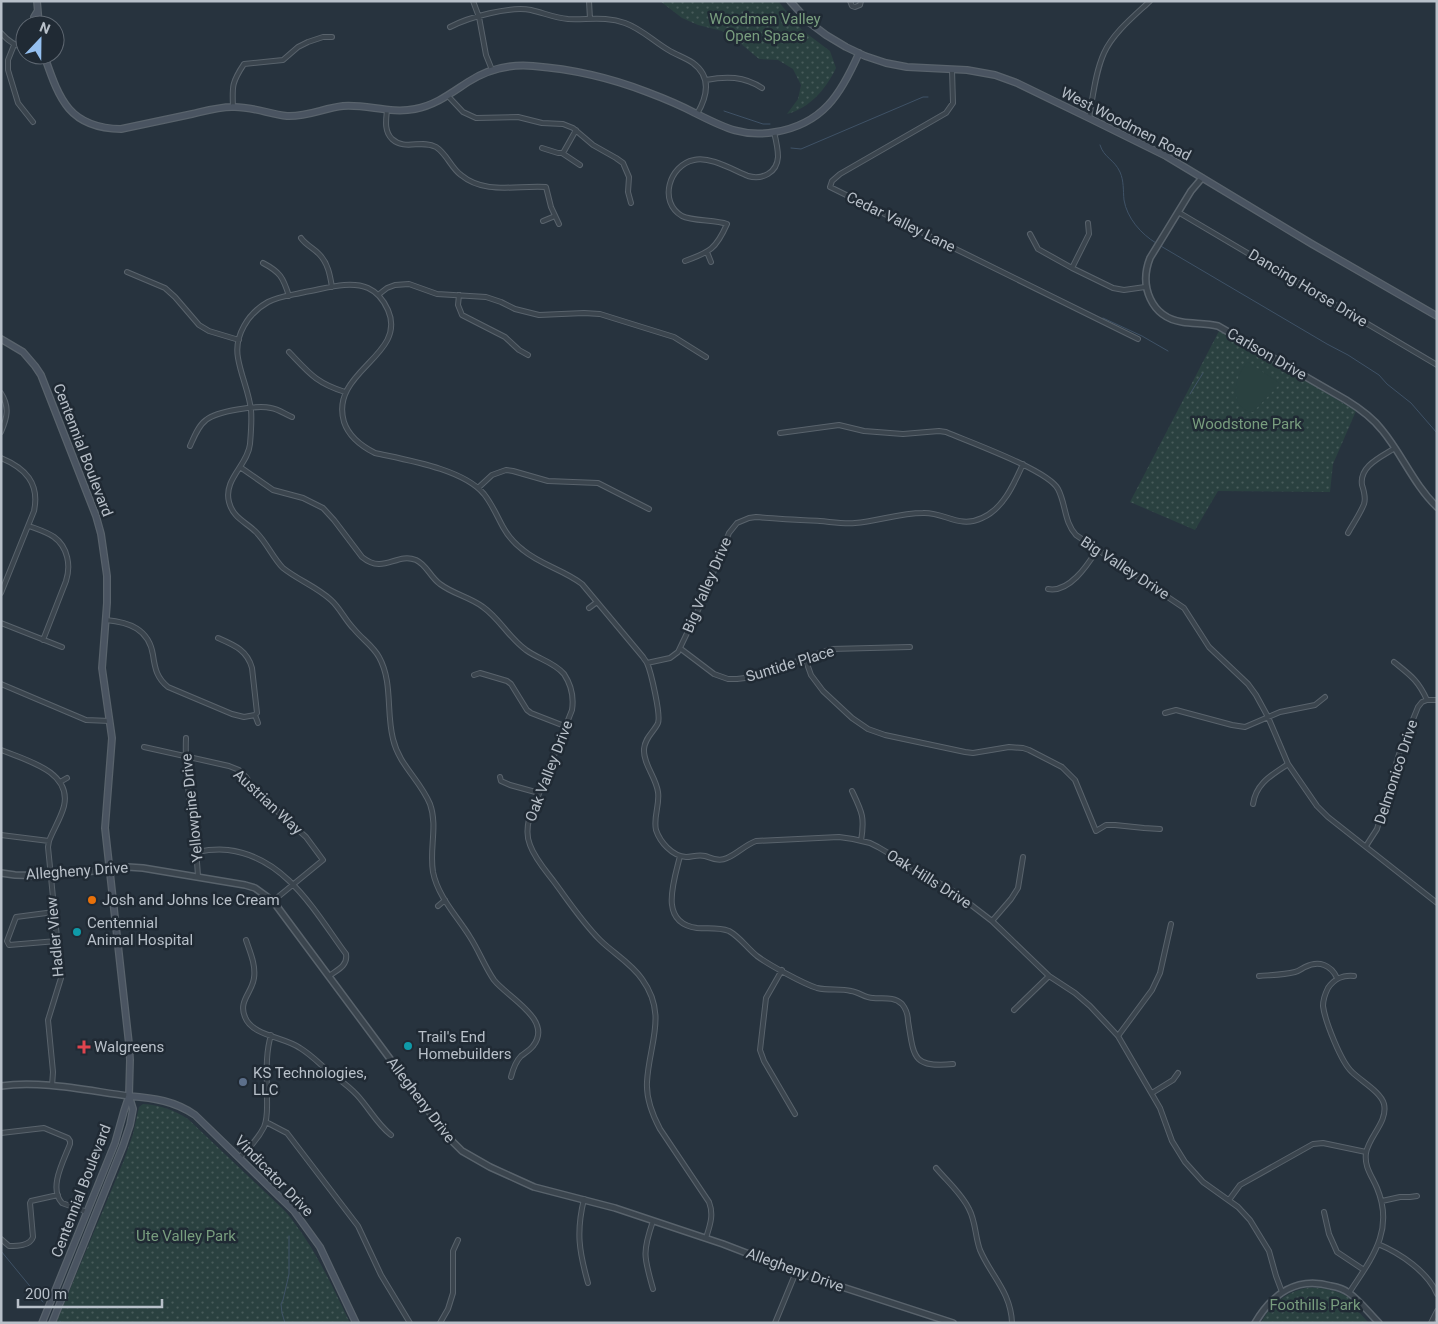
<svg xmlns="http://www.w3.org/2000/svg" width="1438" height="1324" viewBox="0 0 1438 1324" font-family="Roboto,sans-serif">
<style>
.park{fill:url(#park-dots)}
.pitch{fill:#2a4140}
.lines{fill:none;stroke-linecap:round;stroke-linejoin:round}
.stream{stroke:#3f5266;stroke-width:1}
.minor-casing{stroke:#59636c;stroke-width:6}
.tertiary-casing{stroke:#59636c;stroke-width:8}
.secondary-casing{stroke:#59636c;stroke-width:8}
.minor{stroke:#3b454e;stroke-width:4}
.tertiary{stroke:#3b454e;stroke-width:5}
.secondary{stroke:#4a5461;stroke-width:5.5}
.food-dot{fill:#e8710a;stroke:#202a34;stroke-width:2}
.culture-dot{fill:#0f9aa8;stroke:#202a34;stroke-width:2}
.health-dot{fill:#e0444e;stroke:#202a34;stroke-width:2}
.service-dot{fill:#5c6f8a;stroke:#202a34;stroke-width:2}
.labels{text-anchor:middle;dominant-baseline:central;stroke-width:5;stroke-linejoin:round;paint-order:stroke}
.park-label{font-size:15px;fill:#789d7e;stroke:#202a34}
.street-label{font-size:15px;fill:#b8c0c9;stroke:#202a34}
.poi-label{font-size:15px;fill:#b8c0c9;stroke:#202a34;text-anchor:start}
</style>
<defs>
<pattern id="park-dots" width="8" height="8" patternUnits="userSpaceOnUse" patternTransform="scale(1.25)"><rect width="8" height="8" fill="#2a4140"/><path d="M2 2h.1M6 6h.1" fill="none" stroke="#475b5a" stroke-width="1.8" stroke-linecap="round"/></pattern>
</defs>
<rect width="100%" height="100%" fill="#27333e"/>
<path class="park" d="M660,1H778L802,30L830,51L836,68C826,89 810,108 787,114L798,99L801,85L793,69L778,60L759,59L733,37L722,31L698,25L682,18Z
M1219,331L1303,379L1356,411L1333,464L1330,492L1218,491L1195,530L1130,502Z
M143,1104C160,1105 174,1110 188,1119L285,1211C313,1244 331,1283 350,1323H56L124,1160L133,1134L139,1107Z
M1306,1288C1320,1287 1353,1291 1356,1309L1369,1323H1261C1271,1304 1285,1293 1306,1288Z"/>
<path class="pitch" d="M1248,362L1278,382L1279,385L1253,412C1228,410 1234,374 1248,362Z"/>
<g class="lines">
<path class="stream" d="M724,111L763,124H770
M1100,145C1104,158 1114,159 1120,172C1124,181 1123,190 1124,200C1127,218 1141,234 1156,243
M791,148L801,149L923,97H928
M1159,245L1327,344L1348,355L1379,375L1387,384L1411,403L1437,433
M1103,318L1142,336L1168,351
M1190,394L1203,373
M1,1251L43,1302
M60,1321L61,1323
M285,1323L282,1313L281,1304L283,1300L289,1274V1236"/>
<g class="minor-casing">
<path id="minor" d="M473,1L479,17L486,55L492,70
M589,1L590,19
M850,1L852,6L855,7L860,5L861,1
M450,27C469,17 510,6 531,10C544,13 555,18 568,19C587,20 606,16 625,23C642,29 654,42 670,51C677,55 686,58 693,63C712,77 707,97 697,114
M1,33C8,41 15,46 25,48
M14,45L8,60V70L18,103L33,122
M952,70L953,103L946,113L840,174L832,181L830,187L1138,339
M706,80C726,76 744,76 762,88
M448,96L463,112L476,118L518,117L542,123L563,124L573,128L593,145L616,158L623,163L629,177L628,192L631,203
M233,107C232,86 232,82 244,64L283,60L298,47L308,42L323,37H332
M387,110C386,120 384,131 392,139C405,151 422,139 436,147C447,154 451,168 461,175C485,195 517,185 546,187L551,207L559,224
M1089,118C1093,97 1095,73 1104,53C1113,33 1134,16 1150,1
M542,148L558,153H563L576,130
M562,153L580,165
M1178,212L1437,365
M543,221L555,216
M1030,234L1038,249L1072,268L1113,288L1124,290L1145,287
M301,238C306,245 313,248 319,254C328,263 330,275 332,287
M707,252L711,262
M685,261C710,252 716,249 727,224C715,220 692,221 682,216C658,202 669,165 694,160C710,156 733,170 748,176C762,180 777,173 778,157C778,149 776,140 774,132
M263,263C280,272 283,277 289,296
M1072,268L1089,234L1088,223
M127,272L165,288L175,297L199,325L209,331L239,340
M378,295L387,288L395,285L409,284L437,294L486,297L501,302L515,309L539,315L584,313L600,314L674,337L706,357
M459,295L458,305L462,315L505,337L519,350L528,355
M289,352C309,373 316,383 345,392
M1,393C10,407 7,418 1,432
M780,433L839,425L864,431L903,434L939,431L946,432C969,442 1048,470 1058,489C1066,504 1064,522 1076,535L1184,608L1209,647L1248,684L1256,695L1268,717L1288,764L1317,806L1328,817L1437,903
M190,446C194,437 198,426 206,420C217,411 257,405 271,408C278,409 285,414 292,417
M1,458C25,468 40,483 34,511L1,593
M240,467L273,490L303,498L323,508L334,520L362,557C384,575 396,552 416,560C427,565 430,577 440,584C453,594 470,597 483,607C500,619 509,638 526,650C538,659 554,662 564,674C572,686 574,697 572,710L529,819C527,828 526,836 530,845C535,859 546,871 555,883C569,902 583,923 600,940C613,953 631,963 642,979C668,1015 649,1043 647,1082C646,1099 652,1114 660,1129L709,1202C714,1215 710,1225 706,1238
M478,488L492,475L506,470L513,471L548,481L598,483L649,509
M29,526C37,529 47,532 54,537C68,547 71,566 66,581L43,640
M1348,533C1353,524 1360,514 1364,504C1366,498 1364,491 1362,485C1359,466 1381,457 1395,448
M1048,589C1069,593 1087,566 1097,550
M589,608L597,602
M106,620C129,622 149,629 153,655C155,669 157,678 168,687L232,714L244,717L255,715L257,713L252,668C247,650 234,645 218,638
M1,623L62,647
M681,649L714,674L728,679H737L753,677L831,649L910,647
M805,658L811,675L823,691L852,718L868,729L885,735L965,752L973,753L1009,747L1023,748L1029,750L1062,767L1075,780L1096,831L1106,825H1115L1144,828L1160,829
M1394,662C1410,675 1418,680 1427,700H1437
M647,663L670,658L678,652L700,606L729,533L737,523L749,518L756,517C777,519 799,520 820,521C832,522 844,524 855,523C878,521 900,513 923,513C945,512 959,529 982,518C1003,509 1014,484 1023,464
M474,675L480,673L507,681L511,684L527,710L531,713L567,727
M1,684L86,720L110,721
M1165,713L1176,710L1232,725L1245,727L1280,712L1315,705L1325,697
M255,715L258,723
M186,738C184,784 196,831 198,877
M144,747L229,766L239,770L246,777L258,794L306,837L323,860L273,901
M1,750C25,760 72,771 64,806C61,818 53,830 49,841L48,847L61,978L48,1020L53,1072L52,1086
M500,777L501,781L510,785L539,793
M60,782L67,778
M852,791C862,812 865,817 861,841
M1253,804C1256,783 1272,775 1288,764
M1,835L49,841
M1366,846L1377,829L1399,754L1418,707L1422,702L1427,700
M197,852C207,850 218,849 228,850C286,857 315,912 346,954C348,966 337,970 329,976
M680,856C674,881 658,923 697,928C708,929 718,927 729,931C740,937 747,948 757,956C769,965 804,984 817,988C829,991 840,988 851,991C859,992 865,998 873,998C883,999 893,996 902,1004C906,1009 908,1015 908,1021C914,1057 912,1068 953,1064
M438,906L445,900
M54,912L16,917L7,941L9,945L57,941
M992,921L1011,899L1018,888L1023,857
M246,940C250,952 256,965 254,978C252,993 238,1001 245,1017C252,1036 285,1037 300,1048C310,1054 319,1063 327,1070C337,1078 348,1085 357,1095C369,1108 377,1124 391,1135
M782,970L766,998L760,1050L764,1061L795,1114
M1259,976C1271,975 1283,975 1295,972C1299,971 1301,969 1305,967C1319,960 1331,965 1337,978
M1014,1010L1049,976
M1118,1036L1152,990L1160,973L1171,924
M511,1077C513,1069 515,1062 521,1056C525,1053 530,1050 533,1046C554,1020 507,997 494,980C485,967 479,951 470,937C457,916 438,897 433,872C429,849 438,826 430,804C420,780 399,765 393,739C386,712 393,682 379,657C373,646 362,639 354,629C345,620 340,608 331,600C317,587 298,580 283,568C273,558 267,543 256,532C246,522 233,518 229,502C223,479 248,465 250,444C251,432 252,421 251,410C249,392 241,376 238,358C234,336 248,313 268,302C279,296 293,295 305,292C324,289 349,280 368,288C377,292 384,301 388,310C408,356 329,371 344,422C349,437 361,446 375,453C407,460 463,469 484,494C492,504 497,516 503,527C508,536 515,544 523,550C541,565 564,570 582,584L643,657C644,659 646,661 647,663C651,672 661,715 658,723C654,732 645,737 644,749C643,764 656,777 658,792C660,805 653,817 656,830C660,842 672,856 686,857C692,857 698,854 705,856C712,858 719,862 727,858C737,854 745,845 756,841L839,837L853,839L870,843L878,847L953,891L992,921L1049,976L1075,993L1090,1006L1118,1036L1160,1108L1172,1141L1185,1162L1203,1182L1238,1207L1250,1220L1269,1251L1276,1276L1282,1292
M1152,1093L1173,1080L1178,1073
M266,1122L287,1133L358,1226L381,1275L410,1323
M1,1133L44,1128L68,1138L70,1141V1144C64,1160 48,1188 62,1203L87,1212
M240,1157C249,1148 258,1139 264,1127C268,1118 267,1107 267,1097C267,1076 265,1055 271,1035
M936,1168C947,1181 962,1194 969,1209C976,1222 975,1237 980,1250C991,1276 1011,1292 1012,1323
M584,1199C576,1232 579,1251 588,1283
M1229,1200L1240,1185L1313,1144L1323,1143L1366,1152
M1382,1201L1400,1197H1410L1417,1196
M1324,1212L1329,1234L1337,1252L1364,1270
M653,1221C642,1253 644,1257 653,1289
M1,1239L9,1246C17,1246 30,1246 33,1237L30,1203L31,1201L58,1195
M1378,1244C1400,1253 1428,1272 1437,1294
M1349,1293C1371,1259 1395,1231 1377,1188C1372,1176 1364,1167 1366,1153C1369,1136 1388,1122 1384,1104C1381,1092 1361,1081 1352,1072C1341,1062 1325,1021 1323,1006C1323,1000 1325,994 1328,988C1335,978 1343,975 1354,976
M440,1323L448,1309L453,1293V1251L458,1240
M775,1323L796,1272
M1431,1323L1437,1311"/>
</g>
<g class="tertiary-casing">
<path id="tertiary" d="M1202,178L1191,191L1150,258C1139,286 1151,317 1182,322C1194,324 1206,323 1218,326L1346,400C1359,408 1372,417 1382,430C1402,454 1414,485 1437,507
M1,873L15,875L50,876L128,867L143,868L245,885L255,888L273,901L448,1137L462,1151L490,1167L534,1187L615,1208L723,1244L796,1272L953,1323
M1,1086C41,1080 89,1091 129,1096
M1255,1323C1272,1294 1297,1276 1331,1286C1337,1287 1344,1289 1349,1293C1359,1300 1370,1314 1379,1323"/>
</g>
<g class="secondary-casing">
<path id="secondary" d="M37,1L39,25
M790,1L810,23L826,35L846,47L865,56L886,63L907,67L967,70L995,75L1017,83L1089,118L1166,156L1312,244L1437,316
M35,25L34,17L37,12
M44,55C59,98 68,128 121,129C145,124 168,119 192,114C205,111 219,107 232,107C251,106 269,114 287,116C307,117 324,108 343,106C367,104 390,114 415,109C436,105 451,93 468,82C488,69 510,64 533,66C572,69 611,78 647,92C663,98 680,105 695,113C723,127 743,138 775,132C823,124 841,94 859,53
M1,339L23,352L35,366L41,375L96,516L101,534L107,576V603L102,668L112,738L105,828L129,1044L130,1060L129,1096L133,1109L130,1125L123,1146L52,1323
M129,1096C154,1098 175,1101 195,1115L294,1211L320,1247L356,1323
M42,1323L115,1143L124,1111L129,1096"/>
</g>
<use href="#minor" class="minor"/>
<use href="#tertiary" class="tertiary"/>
<use href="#secondary" class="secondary"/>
</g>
<circle class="food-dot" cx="92" cy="900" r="5"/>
<g class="culture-dot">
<circle cx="77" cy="932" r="5"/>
<circle cx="408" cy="1046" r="5"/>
</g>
<path class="health-dot" d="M81.5 1039.5h5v5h5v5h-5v5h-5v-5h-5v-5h5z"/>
<circle class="service-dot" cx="243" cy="1082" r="5"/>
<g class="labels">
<g class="park-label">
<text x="765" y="19">Woodmen Valley<tspan x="765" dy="17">Open Space</tspan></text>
<text x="1247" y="424">Woodstone Park</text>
<text x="186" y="1236">Ute Valley Park</text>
<text x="1315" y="1305">Foothills Park</text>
</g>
<g class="street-label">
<text transform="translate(1126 124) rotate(27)">West Woodmen Road</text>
<text transform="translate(901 222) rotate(26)">Cedar Valley Lane</text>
<text transform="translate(1308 288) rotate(31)">Dancing Horse Drive</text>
<text transform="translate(1267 354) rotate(30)">Carlson Drive</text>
<text transform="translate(83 450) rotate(69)">Centennial Boulevard</text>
<text transform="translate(1125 568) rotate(33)">Big Valley Drive</text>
<text transform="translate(707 585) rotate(-67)">Big Valley Drive</text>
<text transform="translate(790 664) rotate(-17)">Suntide Place</text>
<text transform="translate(549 771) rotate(-69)">Oak Valley Drive</text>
<text transform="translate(1396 772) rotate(-72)">Delmonico Drive</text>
<text transform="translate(268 802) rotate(43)">Austrian Way</text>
<text transform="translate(192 808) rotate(-96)">Yellowpine Drive</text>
<text transform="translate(77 871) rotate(-4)">Allegheny Drive</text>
<text transform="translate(929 879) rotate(32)">Oak Hills Drive</text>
<text transform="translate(55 937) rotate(-95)">Hadler View</text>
<text transform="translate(421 1100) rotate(53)">Allegheny Drive</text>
<text transform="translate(274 1176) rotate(46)">Vindicator Drive</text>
<text transform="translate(81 1191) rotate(-69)">Centennial Boulevard</text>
<text transform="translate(795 1270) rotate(20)">Allegheny Drive</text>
</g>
<g class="poi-label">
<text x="102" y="900">Josh and Johns Ice Cream</text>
<text x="87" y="923">Centennial<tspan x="87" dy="17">Animal Hospital</tspan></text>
<text x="418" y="1037">Trail's End<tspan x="418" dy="17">Homebuilders</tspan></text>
<text x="94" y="1047">Walgreens</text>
<text x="253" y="1073">KS Technologies,<tspan x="253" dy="17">LLC</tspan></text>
</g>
</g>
<rect width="1438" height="1324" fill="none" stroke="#b8c0c9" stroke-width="5"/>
<g transform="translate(40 40) rotate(22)"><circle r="24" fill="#202a34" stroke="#5d6670"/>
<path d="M0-4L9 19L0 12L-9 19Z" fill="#95c0f0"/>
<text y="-8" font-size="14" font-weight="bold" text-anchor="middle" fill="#b8c0c9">N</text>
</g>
<path d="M18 1299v8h144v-8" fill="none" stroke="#b8c0c9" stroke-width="2.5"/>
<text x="25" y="1299" font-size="15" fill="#b8c0c9" stroke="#202a34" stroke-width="4" paint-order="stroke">200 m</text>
</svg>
